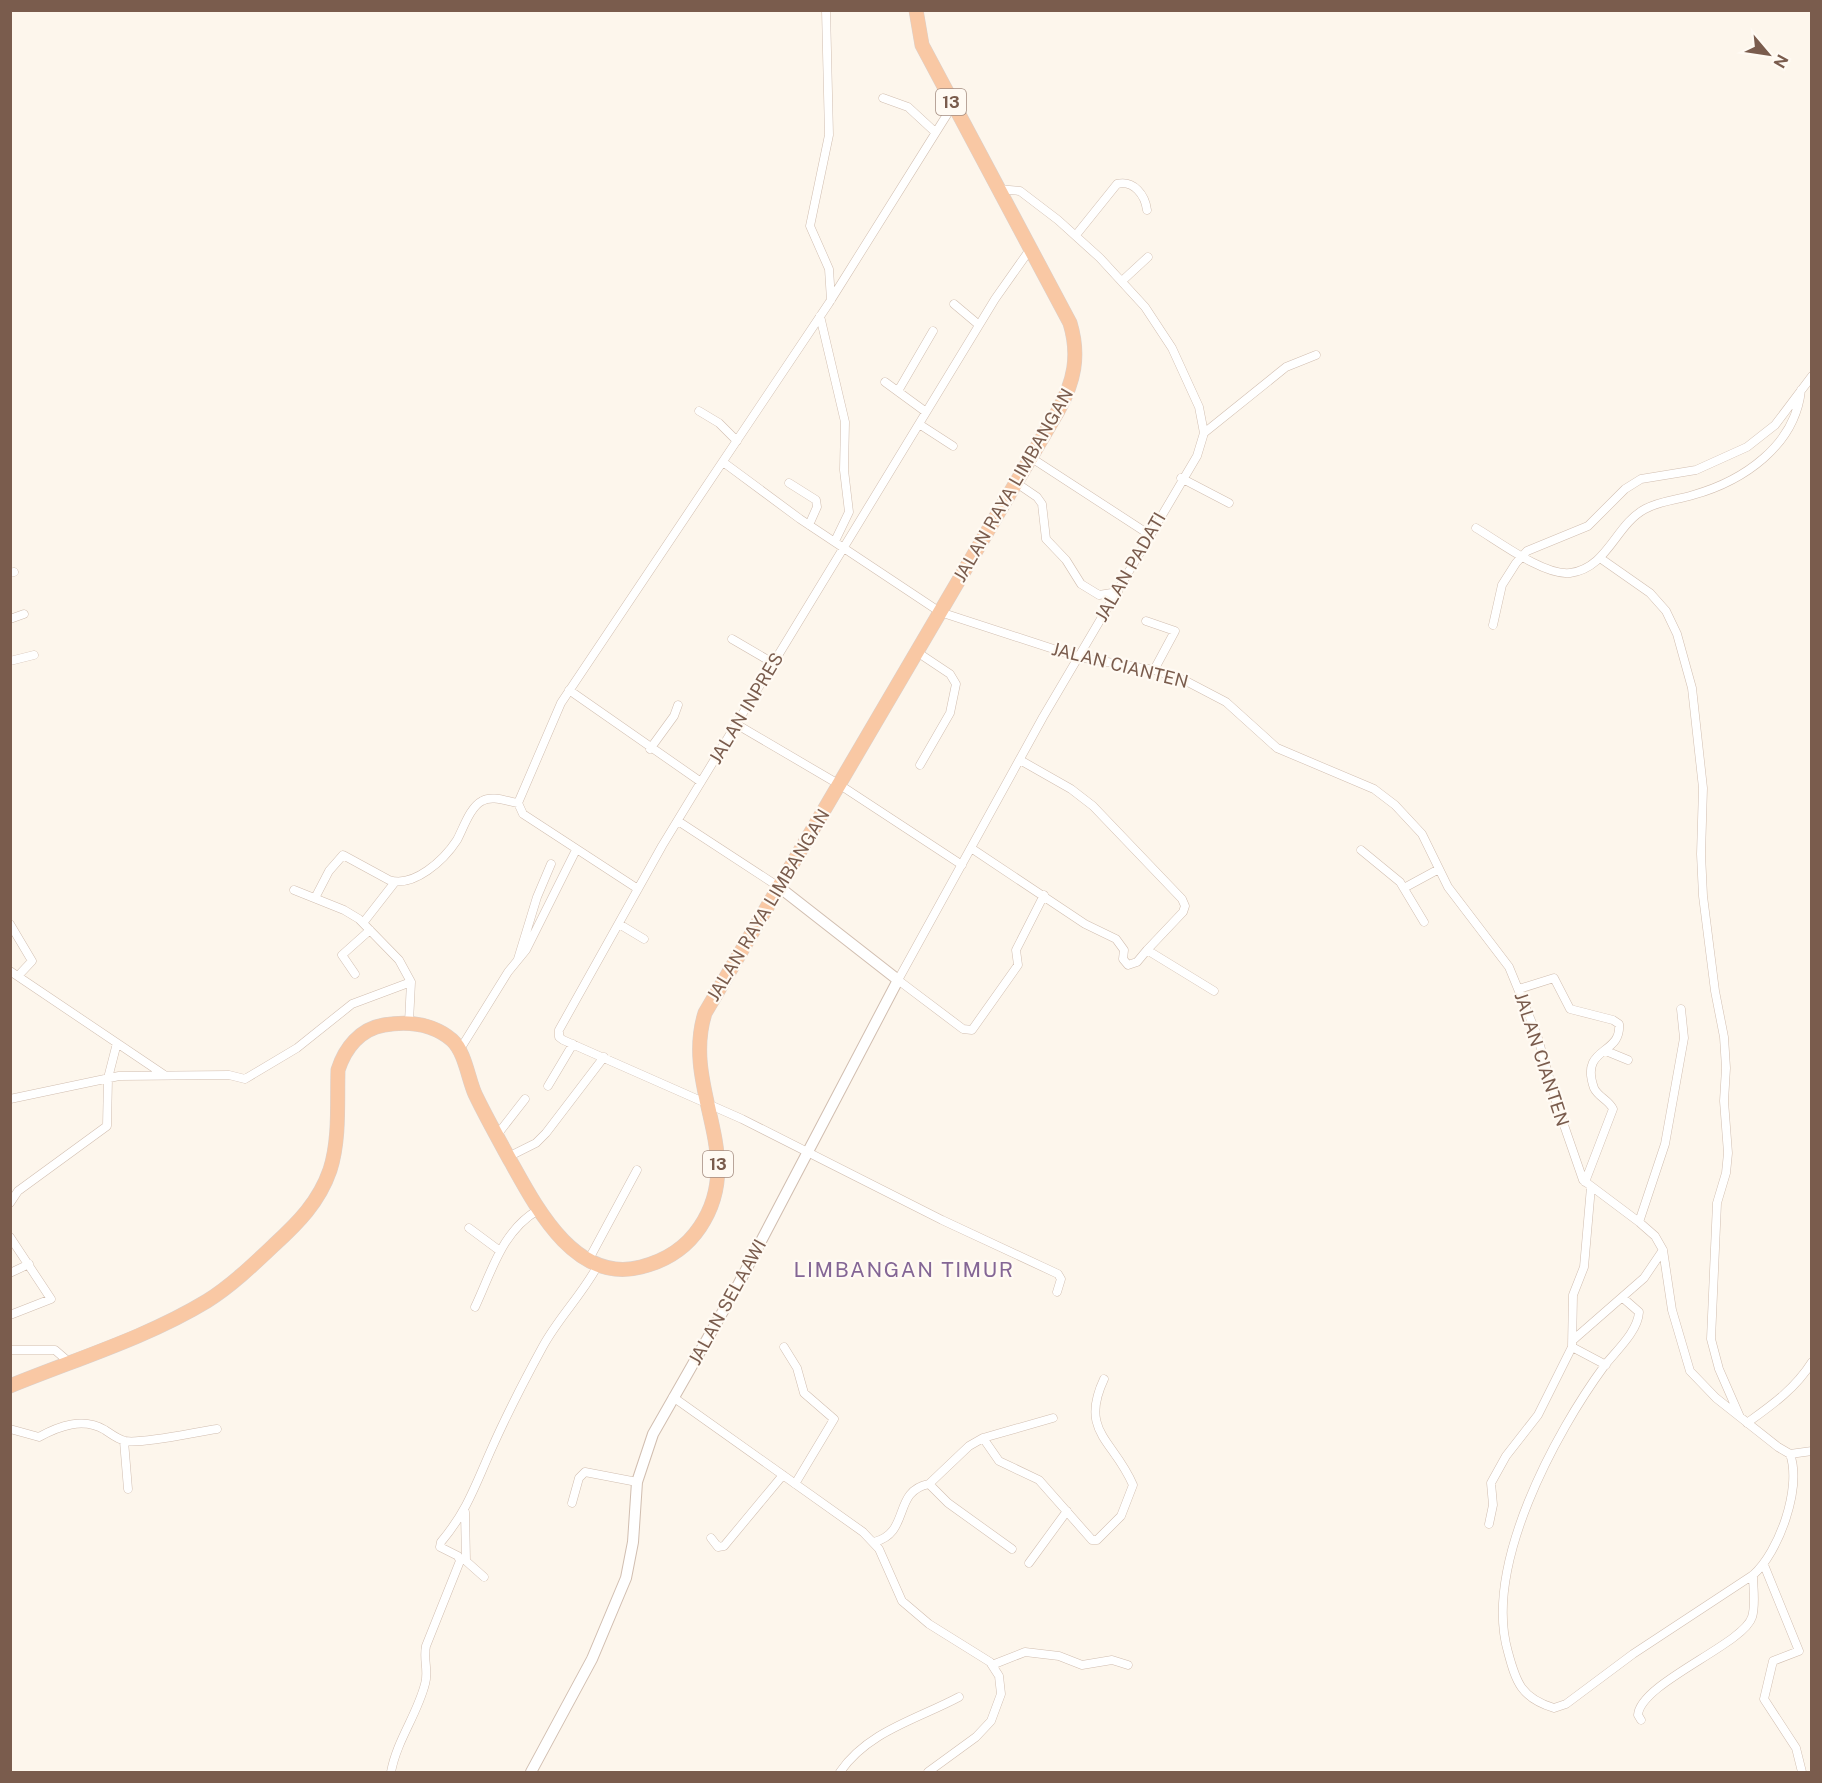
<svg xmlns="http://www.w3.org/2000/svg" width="1822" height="1783" viewBox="0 0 1822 1783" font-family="'Public Sans',sans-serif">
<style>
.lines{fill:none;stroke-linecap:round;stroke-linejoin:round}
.minor-casing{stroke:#d1beb0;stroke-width:9}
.tertiary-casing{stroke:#d1beb0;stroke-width:12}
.trunk-casing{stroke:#dad1cd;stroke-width:15}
.minor{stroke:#fff;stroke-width:8}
.tertiary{stroke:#fff;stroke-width:10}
.trunk{stroke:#f9c8a4;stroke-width:14}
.labels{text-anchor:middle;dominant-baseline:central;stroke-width:4.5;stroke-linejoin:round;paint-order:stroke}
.shield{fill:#fffaf3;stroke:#a28b7f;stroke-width:1.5}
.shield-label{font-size:16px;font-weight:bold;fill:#7a5c4d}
.street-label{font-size:18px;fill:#7a5c4d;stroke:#fffaf3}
.quarter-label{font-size:21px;letter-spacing:1.5px;fill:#846695;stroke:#fffaf3}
</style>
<rect width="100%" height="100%" fill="#fdf6ec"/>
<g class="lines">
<g class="minor-casing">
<path id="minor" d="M826,10L829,135L810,226L829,269L831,300
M883,98L908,107L934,131
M998,189L1020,191L1058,220L1100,258L1145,307L1172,348L1199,407L1204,433L1197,456L1043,717L898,980L963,1029L972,1030L1018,965L1016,950L1044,895
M1076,235L1117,184C1134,180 1145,195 1147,210
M1031,248L995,299L662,846L559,1030V1037L563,1040L742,1119L942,1220L1058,1274L1061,1279L1057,1292
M1122,281L1148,257
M954,304L979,325
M820,316L845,422L844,470L849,512L835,541
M885,382L926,412
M898,391L933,331
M699,411L719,423L737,441
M919,424L953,446
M1204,433L1286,367L1316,355
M1030,457L1150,535
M723,462L800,519L940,612L1078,657L1154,670L1184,680L1226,702L1277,748L1374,789L1395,805L1422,834L1448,887L1509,967L1537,1035L1557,1105L1583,1180L1639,1222L1655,1236L1663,1250L1672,1310L1690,1371L1716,1398L1778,1447L1790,1454L1812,1451
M1181,478L1229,503
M1015,482L1037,497L1042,504L1046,539L1066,560L1081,584L1099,595L1118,592
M789,483L816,500L817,507L809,525
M1476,528C1498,541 1544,576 1570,573C1608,568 1615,525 1645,509C1659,501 1677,500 1693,495C1743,481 1795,446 1801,390
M1600,558L1650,593L1666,611L1677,634L1692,688L1703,788L1701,854L1703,896L1715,991L1724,1037L1726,1068L1724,1101L1728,1153L1726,1173L1717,1203L1711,1339L1719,1369L1740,1417
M10,573L14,572
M10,619L24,614
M1146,621L1175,631L1154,670
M1493,625L1502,585L1516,563L1527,551L1588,526L1625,489L1641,479L1696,470L1747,447L1775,425L1812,376
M732,639L773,663
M917,652L950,674L956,684L950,713L920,765
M10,661L34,655
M569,690L701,782
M736,724L840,785L962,865
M650,749L674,716L678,705
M1020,760L1071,789L1093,806L1182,899L1185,906L1183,912L1147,950L1214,991
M518,803L523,814L638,889
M678,821L779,887
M971,848L1085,924L1116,939L1124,950L1123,959L1128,965L1137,962L1147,950
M1361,850L1400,882L1424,922
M1404,888L1439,869
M294,890L344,910L359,919L399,960L411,982L409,1022
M315,898L329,871L343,855L389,880C414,888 444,860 457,840C463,829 470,807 482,801C492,795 506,801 518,803L561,703L829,303L953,105
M363,923L395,882
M10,924L32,961L18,976
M619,924L644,939
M518,959L537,897L551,864
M10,971L163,1074
M355,974L342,955L370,930
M1519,989L1554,978L1570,1009L1613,1020L1619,1024C1622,1056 1579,1046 1594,1088C1598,1097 1609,1100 1613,1109L1585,1182
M459,1051L508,972L526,950L576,850
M1606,1051L1628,1060
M548,1086L573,1044
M10,1099L119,1076L229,1075L245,1079L297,1048L352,1004L411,982
M497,1135L525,1099
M508,1157L536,1143L546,1133L604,1057
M10,1203L18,1191L107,1126L108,1078L117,1043
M1639,1222L1665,1144L1684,1038L1681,1009
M469,1228L500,1251
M10,1237L51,1299L10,1315
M589,1259L637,1170
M10,1273L29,1264
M1623,1298L1639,1312C1638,1331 1617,1350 1605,1365C1555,1433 1483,1566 1508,1652C1516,1682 1521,1698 1554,1708L1566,1704L1633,1654L1753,1575C1779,1552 1802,1488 1790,1454
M475,1307C492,1271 502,1231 538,1210
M1573,1340L1644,1278L1663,1250
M784,1347L797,1368L804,1393L834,1419L795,1484
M1572,1347L1606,1365
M10,1350H55L70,1363
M673,1397L863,1532L879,1549L902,1601L929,1624L990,1662L999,1676L1001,1694L991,1721L976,1737L928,1772
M1747,1423C1772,1405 1795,1389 1812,1362
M10,1429L39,1437C59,1426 83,1417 105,1430C111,1434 117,1439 125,1441C144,1444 195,1432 217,1429
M983,1438L1053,1418
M124,1441L128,1489
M929,1484L969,1446L983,1438L999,1461L1039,1480L1092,1540H1097L1121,1516L1133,1485C1114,1440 1079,1432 1104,1379
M572,1503L579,1478L585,1472L637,1482
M465,1512L466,1561L484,1577
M1489,1524L1493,1505L1491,1483L1506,1456L1538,1415L1572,1347L1573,1295L1584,1267L1591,1187
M711,1538L718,1547L724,1546L783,1475
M874,1542C911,1533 892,1491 929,1484L948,1503L1012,1549
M1029,1563L1067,1511
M1764,1565L1799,1651L1773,1661L1764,1699L1796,1748L1802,1772
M992,1665L1025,1652L1059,1656L1082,1665L1112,1660L1128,1665
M1641,1720L1638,1715C1640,1683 1744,1644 1752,1617C1756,1605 1753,1588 1753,1575
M391,1772C397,1740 417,1715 425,1684C429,1671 423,1660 426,1646L460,1561L458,1556L440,1547L441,1542C467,1511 475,1486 491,1450C506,1416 524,1381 542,1348C558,1318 582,1295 598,1265
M840,1772C868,1731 918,1719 959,1697"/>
</g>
<g class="tertiary-casing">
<path id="tertiary" d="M531,1772L592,1659L626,1578L633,1542L637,1482L653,1434L738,1285L898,980L779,887"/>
</g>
<g class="trunk-casing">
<path id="trunk" d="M10,1386C76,1359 146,1338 207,1301C231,1286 253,1265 274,1245C298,1223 319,1202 330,1170C340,1139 337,1102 338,1070C345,1048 360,1029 384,1025C408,1021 432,1023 452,1040C465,1052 468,1078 475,1094C486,1117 499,1140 511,1162C537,1209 576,1284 641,1267C665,1261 686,1248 700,1227C748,1156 681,1089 705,1013L1058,411C1074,382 1080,356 1070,323L922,45L916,10"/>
</g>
<use href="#minor" class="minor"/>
<use href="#tertiary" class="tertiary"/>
<use href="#trunk" class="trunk"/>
</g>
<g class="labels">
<g class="shield">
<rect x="936" y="89" width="30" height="26" rx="4.5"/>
<rect x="703" y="1151" width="30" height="26" rx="4.5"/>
</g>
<g class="shield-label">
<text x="951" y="102">13</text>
<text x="718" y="1164">13</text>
</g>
<g class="street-label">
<text transform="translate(1013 485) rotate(-60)">JALAN RAYA LIMBANGAN</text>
<text transform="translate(1130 567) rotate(-60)">JALAN PADATI</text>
<text transform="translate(1120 665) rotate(14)">JALAN CIANTEN</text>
<text transform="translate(746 708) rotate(-59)">JALAN INPRES</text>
<text transform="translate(768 905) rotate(-59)">JALAN RAYA LIMBANGAN</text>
<text transform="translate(1542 1059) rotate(72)">JALAN CIANTEN</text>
<text transform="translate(727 1302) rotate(-61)">JALAN SELAAWI</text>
</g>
<g class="quarter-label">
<text x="904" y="1269">LIMBANGAN TIMUR</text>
</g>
</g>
<rect width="1822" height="1783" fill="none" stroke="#7a5c4d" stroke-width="24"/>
<g transform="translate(1768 54) rotate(119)" stroke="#fffaf3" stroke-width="4.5" paint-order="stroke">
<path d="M0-4.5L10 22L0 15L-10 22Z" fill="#7a5c4d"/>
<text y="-9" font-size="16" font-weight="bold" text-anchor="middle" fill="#7a5c4d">N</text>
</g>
</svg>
